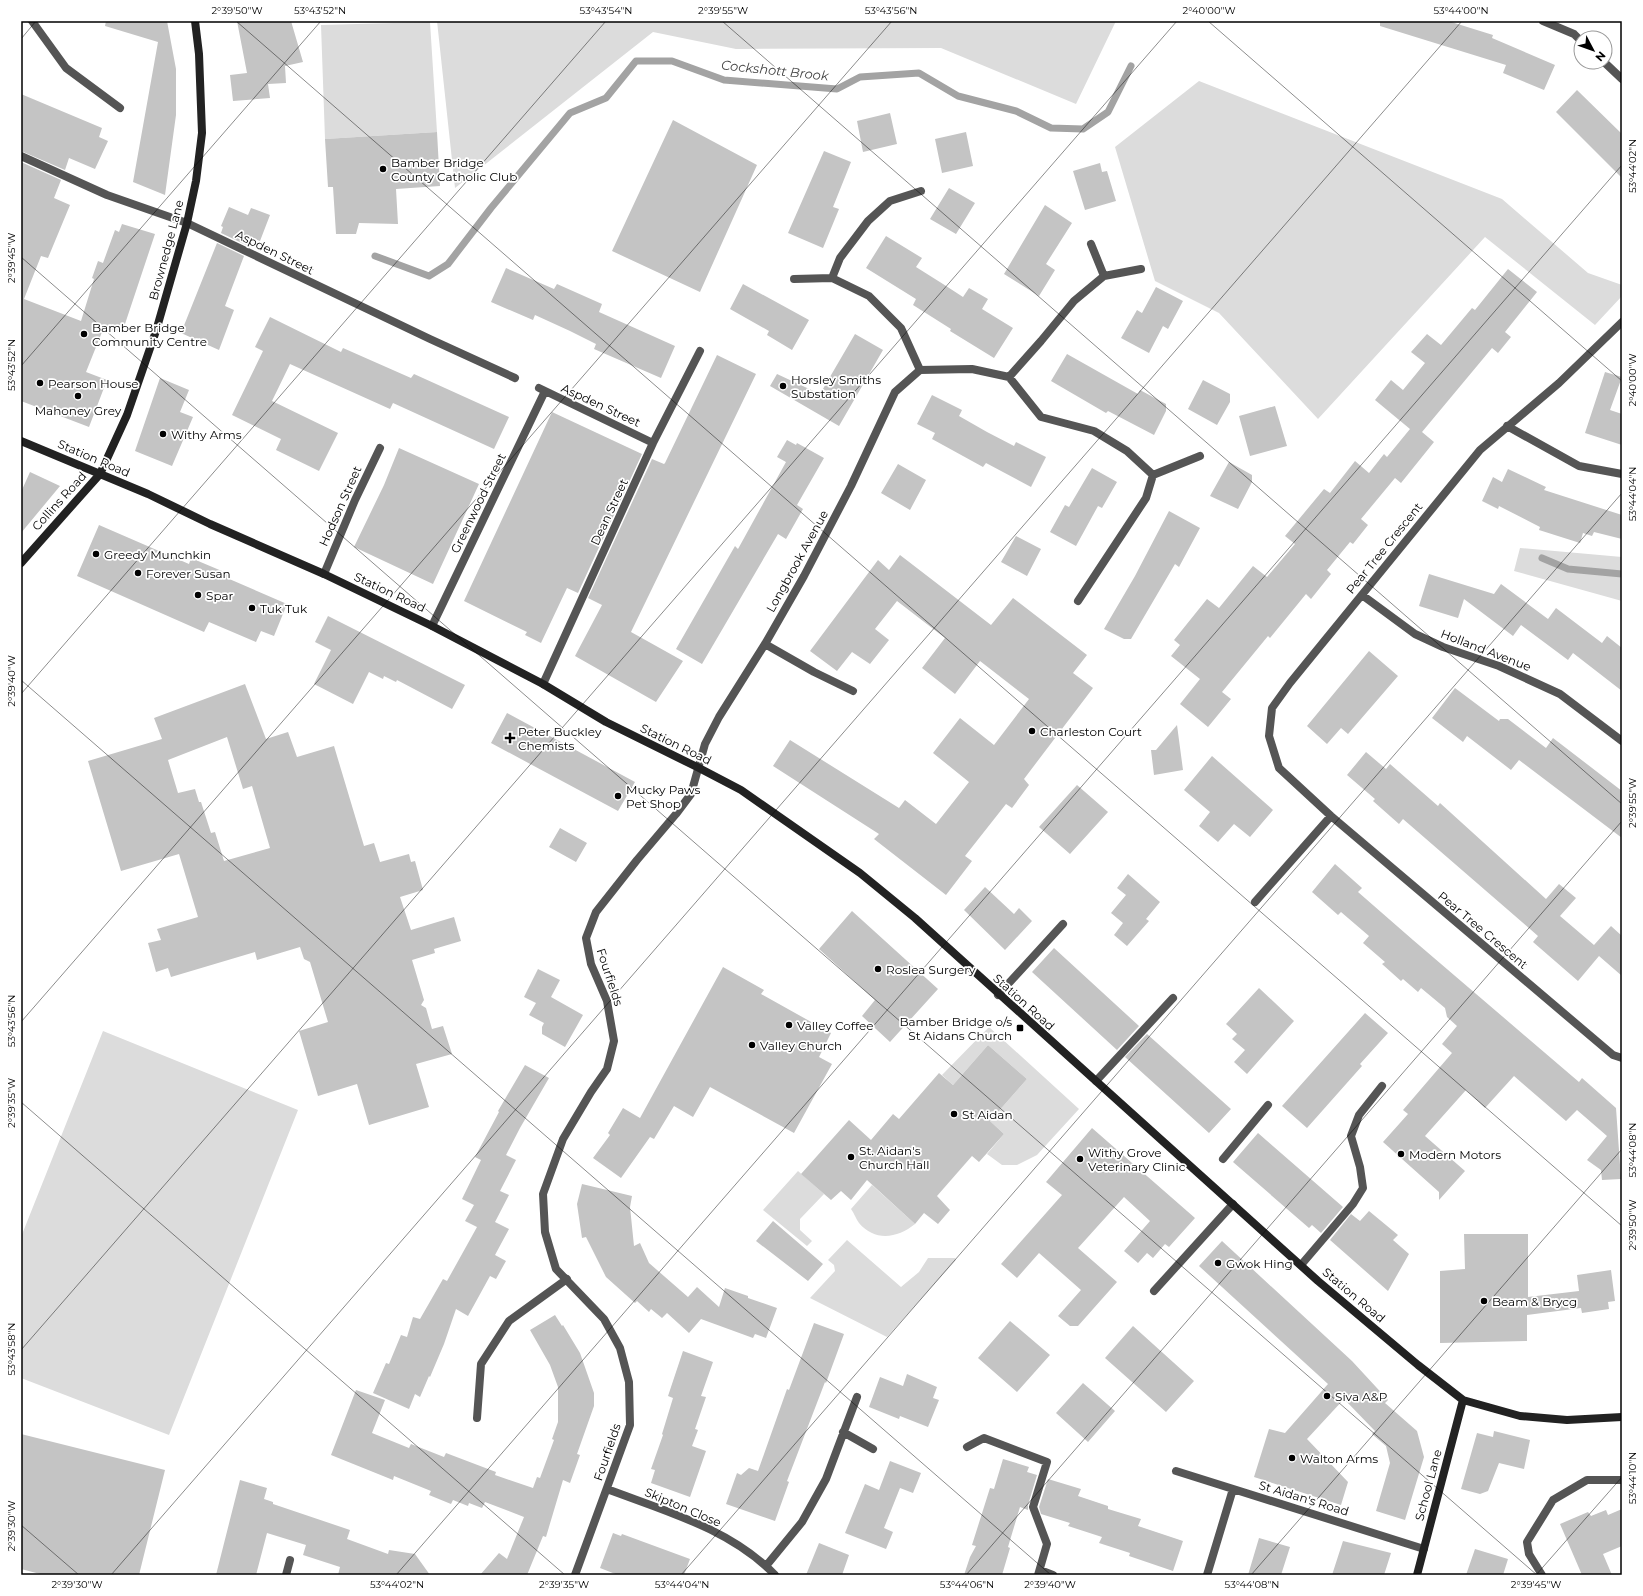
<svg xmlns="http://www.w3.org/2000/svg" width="1643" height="1596" viewBox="0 0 1643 1596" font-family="Montserrat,sans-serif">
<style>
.green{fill:#dcdcdc}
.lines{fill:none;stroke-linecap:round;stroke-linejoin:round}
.stream{stroke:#a3a3a3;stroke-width:7}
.building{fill:#c4c4c4;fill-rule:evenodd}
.street{stroke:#555;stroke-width:8}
.secondary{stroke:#222;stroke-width:8}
.ticks{fill:none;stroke:#000;stroke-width:1;stroke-opacity:0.45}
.poi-dot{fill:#000;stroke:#fff;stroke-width:1.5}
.labels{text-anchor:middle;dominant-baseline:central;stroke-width:3.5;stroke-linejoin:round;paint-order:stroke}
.poi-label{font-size:12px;fill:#000;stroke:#fff;text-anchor:start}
.street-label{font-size:12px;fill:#000;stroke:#fff}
.water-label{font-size:13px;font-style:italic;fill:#444;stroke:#fff}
.neatline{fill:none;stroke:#000;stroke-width:1.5}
.ticks-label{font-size:10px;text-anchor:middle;fill:#000}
</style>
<rect width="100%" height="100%" fill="#fff"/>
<path class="green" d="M437,21H1116L1076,104L941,48L736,49L653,32L455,188Z
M430,22L437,132L325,139L321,25Z
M1199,81L1502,199L1588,273L1622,285V296L1595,325L1485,237L1318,419L1219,313L1155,281L1115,147Z
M1520,548L1622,557V601L1514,571Z
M989,1027L1079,1109L1037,1155L1017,1165H1002L987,1154L1004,1134L990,1121L1027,1079L988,1045L953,1085L942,1075Z
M103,1031L298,1110L169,1435L21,1378V1237Z
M798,1171L824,1194L800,1219V1230L812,1241L807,1246L763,1210Z
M872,1185L915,1224C898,1238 875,1242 859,1223C856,1219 854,1213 851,1209Z
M847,1240L901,1287L919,1272L928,1258H955L956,1260L887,1337L810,1298L835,1271L834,1265L828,1260Z"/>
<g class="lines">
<path class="stream" d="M375,256L429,276L448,264L491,208L570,113L606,98L636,61H672L724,80L837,89L860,77L919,73L958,96L1016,111L1051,128L1083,129L1108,112L1131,66
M1542,558L1568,569L1622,574"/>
</g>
<path class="building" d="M106,21H167L176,69V115L165,195L133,182L158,42L105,26Z
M237,21H291L303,62L285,66L286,83L268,84L270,98L233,101L230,75L247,73Z
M1380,21H1448L1493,35L1492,38L1555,65L1544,90L1503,73L1506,65L1380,26Z
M1577,90L1622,134V178L1556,112Z
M21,94L102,128L99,137L108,141L95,169L69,158L65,170L21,151Z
M890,113L897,144L863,152L857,121Z
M673,120L757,165L700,292L612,251Z
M437,132L440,186L396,189L398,224L359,223L356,234H336L333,187H328L325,139Z
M966,132L973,166L942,173L935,139Z
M824,151L851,162L833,207L839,209L823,248L788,233Z
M21,162L61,180L54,198L70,205L48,258L41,256L24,299L81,321L94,279L92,278L98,261L103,263L115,230L119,232L122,224L155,234L122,333L104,327L86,372L107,380L89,427L21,401Z
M1100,163L1102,172L1107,171L1116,201L1085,210L1073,171Z
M949,188L975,203L956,234L930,219Z
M1045,205L1072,223L1046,264L1055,270L1039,296L1004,274Z
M229,207L248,215L251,208L270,215L260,241L252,238L248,246L221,233L223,227L221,226Z
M886,236L922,258L916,267L943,284L963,297L969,288L988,299L982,309L1013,328L994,358L950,331L951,329L913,305L916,299L866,268Z
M217,243L244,256L225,306L234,310L219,350L181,333Z
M506,268L554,289L557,284L602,304L599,312L675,346L661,378L594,349L596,344L570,331L535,315L533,320L491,302Z
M1508,269L1537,292L1505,332L1511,337L1498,353L1492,348L1422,432L1434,442L1401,483L1395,478L1361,519L1368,525L1353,544L1350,542L1327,570L1331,574L1311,599L1306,594L1270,638L1268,636L1222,692L1231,699L1208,727L1180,704L1200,679L1171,656L1180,645L1174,640L1207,599L1219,608L1253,566L1267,577L1295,544L1285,536L1324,489L1330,493L1355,461L1369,473L1384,454L1387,457L1410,429L1375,400L1391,380L1403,390L1425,363L1411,352L1427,334L1441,345L1472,308L1475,310Z
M743,284L809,320L792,350L767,335L769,331L730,309Z
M1156,287L1183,301L1168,329L1163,326L1149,353L1121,338L1137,310L1142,313Z
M270,317L341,352L343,348L411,378L414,374L509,417L494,449L393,403L390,409L290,364L272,401L338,433L319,471L276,450L281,439L232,415L263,351L255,347Z
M855,334L883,350L839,426L770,386L777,374L820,394Z
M1067,354L1138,394L1140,390L1166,404V411L1154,435L1108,411L1106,413L1051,381Z
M717,355L756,374L631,632L683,661L656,702L575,656L602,605L588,598L652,459L664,464L665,463Z
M1605,372L1622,377L1610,410L1622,414V445L1585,433Z
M160,378L189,390L180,412L193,417L172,466L135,451Z
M1203,380L1230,394V402L1217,425L1188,409Z
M932,395L962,410L959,416L987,432L1014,446L1016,442L1046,457L1031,487L986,463L983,467L932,439L935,433L917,424Z
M1275,406L1287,446L1250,456L1239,416Z
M552,412L642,454L578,593L567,588L541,643L525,635L527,632L464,601Z
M787,440L796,445L797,443L824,458L797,505L803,509L786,539L778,534L702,664L676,649L735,546L738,549L786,462L777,457Z
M399,448L479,484L433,584L354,547L384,485Z
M1229,462L1252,475V482L1238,509L1210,496Z
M898,464L926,480L910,510L881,493Z
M1092,468L1117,482L1102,508L1098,506L1076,546L1050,532L1065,505L1069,507Z
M1508,469L1546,487L1544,490L1622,515V539L1594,532L1592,536L1583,533L1580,543L1539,530L1540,527L1499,506L1498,509L1482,501L1493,477L1502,482Z
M30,472L60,486L21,533V492Z
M1169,511L1200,528L1179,567L1175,564L1131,639H1124L1104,629L1135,576Z
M99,525L189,564L191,558L229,574L227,578L287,604L274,636L261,631L256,642L209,622L204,632L77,576Z
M1016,536L1041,549L1027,576L1001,562Z
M900,555L991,625L1013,598L1087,655L1073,673L1093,688L1024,779L1029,785L1012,808L1006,804L965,856L972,861L946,895L874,839L879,834L773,766L790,740L899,808L905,800L936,824L969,782L933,753L960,718L994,745L1029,699L980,661L955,694L922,668L945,638L897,601L875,629L889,640L870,664L852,652L837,671L810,651L878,560L889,570Z
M1429,574L1494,594L1501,584L1548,619L1556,608L1602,643L1607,636L1622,648V691L1573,653L1568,660L1521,625L1513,636L1464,599L1458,618L1419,606Z
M328,616L465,685L452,709L397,680L396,682L384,676L383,679L369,672L353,704L314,684L331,650L315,642Z
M1369,651L1398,676L1348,734L1341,728L1327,744L1307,726Z
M245,684L266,739L288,732L297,757L334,746L364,846L374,843L380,862L409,854L411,862L415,861L423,890L400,897L411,930L454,917L461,941L434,949L435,953L412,960L424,1000L421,1005L426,1008L432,1029L443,1026L452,1054L416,1064L429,1107L369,1125L357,1084L318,1096L299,1031L328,1022L310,962L304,959L300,947L257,960L255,952L171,977L168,968L156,972L148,943L161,940L157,929L198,917L179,854L121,871L88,761L162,739L154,718ZM227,737L243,789L252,786L270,848L224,861L215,832L211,833L201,802H199L195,789L178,793L168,760Z
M1455,688L1499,721L1500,719H1508L1546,748L1553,738L1622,791V838L1519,760L1511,770L1467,736L1463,742L1432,718Z
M507,713L635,782L618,811L491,743Z
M1177,725L1183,770L1154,775L1151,750H1156Z
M1366,752L1386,769L1390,764L1438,806L1440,803L1546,899L1559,884L1576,898L1560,916L1594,945L1611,926L1622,936V976L1599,956L1578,981L1533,942L1538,936L1403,819L1399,824L1373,801L1375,799L1347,775Z
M1212,756L1273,810L1250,837L1234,824L1218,842L1199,826L1210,812L1184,790Z
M1077,785L1108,812L1070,854L1039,827Z
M560,828L587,843L576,862L549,847Z
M1335,864L1362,888L1358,892L1413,940L1579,1082L1582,1078L1616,1108L1621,1179L1602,1180L1601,1170L1587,1160L1607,1136L1577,1110L1566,1121L1514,1076L1485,1108L1466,1090L1425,1136L1465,1171L1439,1200V1192L1383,1142L1408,1114L1403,1110L1452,1053L1442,1044L1457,1026L1447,1017L1445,1008L1421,988L1418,992L1403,979L1401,981L1382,964L1385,962L1363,943L1369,936L1341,912L1338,915L1312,892Z
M1128,874L1160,902L1146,919L1149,921L1127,946L1114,935L1123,923L1111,913L1126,895L1117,888Z
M985,887L1014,914L1019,908L1032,921L1005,950L964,910Z
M852,911L938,989L890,1042L862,1016L875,1000L819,949Z
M1054,948L1139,1026L1117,1050L1032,972Z
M723,967L764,990L761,994L831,1033L819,1057L832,1064L794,1133L710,1087L693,1117L674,1106L654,1139L650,1137L621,1178L593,1158L610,1135L608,1133L623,1108L640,1118Z
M538,969L560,980L551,997L583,1015L565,1047L542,1034V1027L544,1023L529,1015L536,1003L524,997Z
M1259,988L1294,1021L1247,1074L1234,1062L1245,1050L1232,1039L1237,1034L1226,1024Z
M1365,1013L1388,1033L1360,1064L1362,1066L1307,1128L1282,1106Z
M1147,1034L1231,1109L1209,1133L1125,1057Z
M988,1045L1027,1079L990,1121L1004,1134L979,1162L972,1156L937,1196L950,1210L938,1224L924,1213L915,1224L867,1180L851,1200L841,1191L831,1200L801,1174L849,1120L871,1140L893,1114L899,1119L939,1073L953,1085Z
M525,1065L549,1078L520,1128L506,1155L516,1160L500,1191L509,1195L495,1222L509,1229L495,1255L506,1261L496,1279L490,1276L468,1316L456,1309L444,1344L430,1377L429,1376L420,1397L415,1394L409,1409L373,1393L386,1363L389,1364L401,1335L407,1337L413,1317L420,1319L443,1279L447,1281L477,1227L465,1221L474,1205L462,1199L481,1160L475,1157L499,1112L498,1111Z
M1092,1128L1195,1218L1169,1247L1165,1244L1153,1258L1147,1253L1138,1263L1124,1251L1150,1221L1124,1197L1078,1248L1117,1282L1078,1326H1070L1058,1316L1081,1290L1039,1253L1017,1278L1001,1264L1062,1195L1046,1182Z
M1258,1133L1343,1207L1321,1233L1312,1225L1309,1228L1233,1162Z
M582,1184L632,1196L630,1207L634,1246L640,1243L649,1263L688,1297L697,1287L719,1307L725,1288L748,1296V1298L777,1308L766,1338L755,1334L753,1338L701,1319L689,1333L667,1313L662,1318L651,1309L649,1312L637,1301L635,1303L606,1277L586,1237L582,1238L577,1204Z
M1369,1211L1398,1235L1393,1240L1409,1254L1388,1291L1330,1240L1351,1214L1360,1221Z
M773,1221L823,1264L808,1281L756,1241Z
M1464,1234H1528V1297L1579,1291L1577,1275L1611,1270L1615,1301L1608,1302L1609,1309L1582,1313L1581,1308L1527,1315V1341L1440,1343V1271L1465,1269Z
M1222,1241L1352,1361L1388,1400L1385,1403L1417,1431L1424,1457L1405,1520L1376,1511L1390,1463L1386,1446L1372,1434L1375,1431L1344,1399L1307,1439L1348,1482L1341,1505L1254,1477L1269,1429L1285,1433L1328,1384L1199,1266Z
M555,1315L562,1326L563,1325L580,1353L594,1393V1406L577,1454L580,1455L570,1483L563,1480L546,1537L543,1536L527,1575H480L499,1553L507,1559L524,1517L485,1502L482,1508L469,1503L468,1506L453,1500L451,1504L429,1495L431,1491L394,1476L393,1480L331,1455L356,1390L385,1400L372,1433L409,1448L411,1444L444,1457L446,1453L496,1472L495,1475L533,1488L537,1477L540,1478L554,1440L552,1439L558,1422V1387L550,1365L530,1330Z
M1010,1321L1050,1355L1017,1392L978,1358Z
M814,1323L844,1334L826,1383L825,1382L787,1481L789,1482L775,1521L726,1504L737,1473L741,1475L749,1468L758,1471L787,1389L789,1390Z
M1133,1326L1194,1381L1166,1412L1105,1358Z
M683,1351L713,1362L701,1396L706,1397L695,1429L698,1430L692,1446L706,1451L690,1497L651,1483L655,1470L651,1469L663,1435L662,1434L673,1398L668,1396Z
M907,1374L937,1387L933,1398L939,1400L928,1427L900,1416L899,1419L869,1407L880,1377L903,1386Z
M1083,1383L1115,1411L1088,1442L1056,1413Z
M1494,1431L1530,1440L1524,1469L1499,1463L1488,1491L1480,1494L1461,1489L1477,1433L1493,1437Z
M21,1434L165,1470L139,1575H44L21,1569Z
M1003,1459L1029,1467L1027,1472L1037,1475L1028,1505V1510L1020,1507L1008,1547L1010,1548L1002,1575H964L970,1557L976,1546L972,1545L990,1488L994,1489Z
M890,1461L921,1473L913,1493L900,1488L884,1528L893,1532L886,1549L845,1533L865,1484L879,1490Z
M1048,1479L1081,1489L1078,1496L1108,1506V1509L1141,1519L1138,1526L1183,1541L1173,1571L1129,1556L1130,1553L1099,1543L1102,1537L1068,1526L1070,1523L1041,1514L1039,1507Z
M240,1480L267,1488L264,1499L273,1502V1504L350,1530L347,1539L388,1554L389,1550L415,1554L430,1575H338L340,1567L303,1555L306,1545L267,1533L256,1575H216Z
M1622,1509V1546L1603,1554L1612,1575H1582L1560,1524L1588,1512L1591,1516L1606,1510L1608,1515Z
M613,1533L621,1536L622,1534L690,1559L684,1575H618L600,1568Z
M1259,1538L1290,1547L1281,1575H1248Z
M1343,1541L1391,1553L1384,1575H1332Z
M819,1543L849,1555L842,1575H806Z
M1475,1549L1508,1559L1503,1575H1466Z"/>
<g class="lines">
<path class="street" d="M32,21L66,68L120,108
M1543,21L1574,34L1581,41
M1604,62L1622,79
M21,156L107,195L187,223L430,339L515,378
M1091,244L1104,276
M794,279L832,278
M1622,322L1559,383L1480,450L1290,683L1272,708L1269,736L1279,768L1331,816L1613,1055L1622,1058
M920,370L901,328L869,296L832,278L840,258L868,221L890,201L921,191
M1009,377L1041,341L1074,301L1104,276L1141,269
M539,388L653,443
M1507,426L1579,466L1622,474
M1153,475L1200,456
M324,574L355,500L380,448
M1362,595L1415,634L1443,647L1499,666L1560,694L1622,741
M432,626L545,391
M765,644L814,672L853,691
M543,684L653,443L700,351
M1255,902L1331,816
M998,995L1063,924
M1096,1081L1173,998
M1223,1159L1268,1105
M1301,1265L1353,1204L1363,1188L1360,1167L1351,1136L1359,1115L1382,1086
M1154,1291L1233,1204
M477,1418L481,1364L509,1321L567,1279
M843,1432L873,1449
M967,1447L984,1438L1047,1462L1033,1507L1047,1544L1038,1575
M1176,1471L1424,1549
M607,1489C665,1511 731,1529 775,1575
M766,1566L802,1522L826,1479L857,1397
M1040,1570L1053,1575
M286,1575L290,1560
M575,1575L630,1425L629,1382L620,1348L604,1319L556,1269L545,1232L543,1194L563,1139L591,1092L607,1069L614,1041L607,1001L591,964L586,938L596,912L637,860L676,814L691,794L705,744L719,717L765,644L804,576L851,486L895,392L920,370L972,369L1009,377L1041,417L1094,431L1127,451L1153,475L1146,498L1078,601
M1207,1575L1233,1489
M1542,1575L1529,1554L1527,1542L1553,1500L1587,1480H1622"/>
<path class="secondary" d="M21,441L148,494L210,524L324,574L432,626L543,684L606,722L699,768L741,790L860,873L915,918L1318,1281L1418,1365L1463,1400L1520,1416L1567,1420L1622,1417
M21,563L100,474L127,415L156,331L187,223L196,181L202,133L199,54L195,21
M1417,1575L1463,1400"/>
</g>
<path class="ticks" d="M236,21L1622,1226M722,21L1622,804M1208,21L1622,381M21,39L36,21M21,257L1537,1575M21,366L321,21M21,680L1051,1575M21,694L606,21M21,1022L892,21M21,1102L565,1575M21,1350L1177,21M21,1525L79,1575M111,1575L1462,21M396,1575L1622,165M681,1575L1622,493M966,1575L1622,821M1251,1575L1622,1149M1536,1575L1622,1477"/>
<g class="poi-dot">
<circle cx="383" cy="169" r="4"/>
<circle cx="84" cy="334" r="4"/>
<circle cx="40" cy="383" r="4"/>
<circle cx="783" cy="386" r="4"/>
<circle cx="78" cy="396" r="4"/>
<circle cx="163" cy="434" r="4"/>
<circle cx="96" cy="554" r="4"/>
<circle cx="138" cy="573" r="4"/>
<circle cx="198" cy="595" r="4"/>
<circle cx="252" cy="608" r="4"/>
<circle cx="1032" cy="731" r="4"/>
<path d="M508 732h4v4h4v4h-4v4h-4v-4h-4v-4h4z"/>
<circle cx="618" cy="796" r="4"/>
<circle cx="878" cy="969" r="4"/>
<circle cx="789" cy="1025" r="4"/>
<rect x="1016" y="1024" width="8" height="8" rx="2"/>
<circle cx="752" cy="1045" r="4"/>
<circle cx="954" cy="1114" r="4"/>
<circle cx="1401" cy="1154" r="4"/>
<circle cx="851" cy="1157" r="4"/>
<circle cx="1080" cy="1159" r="4"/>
<circle cx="1218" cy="1263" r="4"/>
<circle cx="1484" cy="1301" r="4"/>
<circle cx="1327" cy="1396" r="4"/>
<circle cx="1292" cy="1458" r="4"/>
</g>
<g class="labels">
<g class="poi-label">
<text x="391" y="162">Bamber Bridge<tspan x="391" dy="14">County Catholic Club</tspan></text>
<text x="92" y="327">Bamber Bridge<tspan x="92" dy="14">Community Centre</tspan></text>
<text x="791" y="379">Horsley Smiths<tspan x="791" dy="14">Substation</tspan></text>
<text x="48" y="383">Pearson House</text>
<text x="78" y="410" text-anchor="middle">Mahoney Grey</text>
<text x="171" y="434">Withy Arms</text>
<text x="104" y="554">Greedy Munchkin</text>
<text x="146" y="573">Forever Susan</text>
<text x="206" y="595">Spar</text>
<text x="260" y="608">Tuk Tuk</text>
<text x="518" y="731">Peter Buckley<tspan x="518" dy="14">Chemists</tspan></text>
<text x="1040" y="731">Charleston Court</text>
<text x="626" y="789">Mucky Paws<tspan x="626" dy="14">Pet Shop</tspan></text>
<text x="886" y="969">Roslea Surgery</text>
<text x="1012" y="1021" text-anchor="end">Bamber Bridge o/s<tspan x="1012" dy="14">St Aidans Church</tspan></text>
<text x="797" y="1025">Valley Coffee</text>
<text x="760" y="1045">Valley Church</text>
<text x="962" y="1114">St Aidan</text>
<text x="859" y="1150">St. Aidan's<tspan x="859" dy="14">Church Hall</tspan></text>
<text x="1088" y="1152">Withy Grove<tspan x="1088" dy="14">Veterinary Clinic</tspan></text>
<text x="1409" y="1154">Modern Motors</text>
<text x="1226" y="1263">Gwok Hing</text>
<text x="1492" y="1301">Beam &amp; Brycg</text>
<text x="1335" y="1396">Siva A&amp;P</text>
<text x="1300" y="1458">Walton Arms</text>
</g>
<g class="street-label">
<text transform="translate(166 250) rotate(-75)">Brownedge Lane</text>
<text transform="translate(275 252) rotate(26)">Aspden Street</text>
<text transform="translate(601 405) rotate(25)">Aspden Street</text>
<text transform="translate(94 458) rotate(23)">Station Road</text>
<text transform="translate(59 501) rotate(-48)">Collins Road</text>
<text transform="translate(478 503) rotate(-64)">Greenwood Street</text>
<text transform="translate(340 506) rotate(-66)">Hodson Street</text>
<text transform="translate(609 512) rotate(-65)">Dean Street</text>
<text transform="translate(1384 548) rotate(-51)">Pear Tree Crescent</text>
<text transform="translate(797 561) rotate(-61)">Longbrook Avenue</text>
<text transform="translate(390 592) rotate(25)">Station Road</text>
<text transform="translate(1486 650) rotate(21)">Holland Avenue</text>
<text transform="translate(676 744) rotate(26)">Station Road</text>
<text transform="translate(1483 930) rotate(40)">Pear Tree Crescent</text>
<text transform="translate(610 977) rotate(72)">Fourfields</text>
<text transform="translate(1024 1002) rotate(42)">Station Road</text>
<text transform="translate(1354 1295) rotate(40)">Station Road</text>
<text transform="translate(607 1452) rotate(-71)">Fourfields</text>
<text transform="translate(1428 1485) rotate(-75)">School Lane</text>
<text transform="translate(1304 1498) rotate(17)">St Aidan's Road</text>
<text transform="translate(683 1507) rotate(23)">Skipton Close</text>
</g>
<g class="water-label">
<text transform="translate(775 70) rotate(6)">Cockshott Brook</text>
</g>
</g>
<rect width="1643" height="1596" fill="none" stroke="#ffffff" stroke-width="44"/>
<g transform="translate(1593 50) rotate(131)"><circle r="19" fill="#ffffff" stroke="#999999"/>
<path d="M0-3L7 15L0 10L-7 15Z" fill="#000000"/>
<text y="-6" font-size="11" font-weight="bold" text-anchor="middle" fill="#000000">N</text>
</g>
<rect x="22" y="22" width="1599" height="1552" class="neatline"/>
<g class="ticks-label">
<text x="237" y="14">2°39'50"W</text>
<text x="320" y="14">53°43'52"N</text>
<text x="606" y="14">53°43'54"N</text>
<text x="723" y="14">2°39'55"W</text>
<text x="891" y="14">53°43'56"N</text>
<text x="1209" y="14">2°40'00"W</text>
<text x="1461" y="14">53°44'00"N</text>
<text transform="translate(1632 166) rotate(-90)" y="4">53°44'02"N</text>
<text transform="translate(11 258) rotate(-90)" y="4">2°39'45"W</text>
<text transform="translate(11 365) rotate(-90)" y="4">53°43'52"N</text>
<text transform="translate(1632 380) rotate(-90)" y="4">2°40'00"W</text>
<text transform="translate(1632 494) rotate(-90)" y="4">53°44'04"N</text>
<text transform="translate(11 681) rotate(-90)" y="4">2°39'40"W</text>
<text transform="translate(1632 803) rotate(-90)" y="4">2°39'55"W</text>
<text transform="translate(11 1021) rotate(-90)" y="4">53°43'56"N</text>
<text transform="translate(11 1103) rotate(-90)" y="4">2°39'35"W</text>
<text transform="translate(1632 1150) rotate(-90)" y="4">53°44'08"N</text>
<text transform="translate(1632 1225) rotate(-90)" y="4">2°39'50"W</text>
<text transform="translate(11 1349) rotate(-90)" y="4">53°43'58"N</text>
<text transform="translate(1632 1478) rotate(-90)" y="4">53°44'10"N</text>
<text transform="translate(11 1526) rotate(-90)" y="4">2°39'30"W</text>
<text x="77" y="1588">2°39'30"W</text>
<text x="397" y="1588">53°44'02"N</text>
<text x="564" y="1588">2°39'35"W</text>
<text x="682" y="1588">53°44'04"N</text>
<text x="967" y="1588">53°44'06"N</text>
<text x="1050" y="1588">2°39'40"W</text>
<text x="1252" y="1588">53°44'08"N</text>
<text x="1536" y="1588">2°39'45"W</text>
</g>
</svg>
